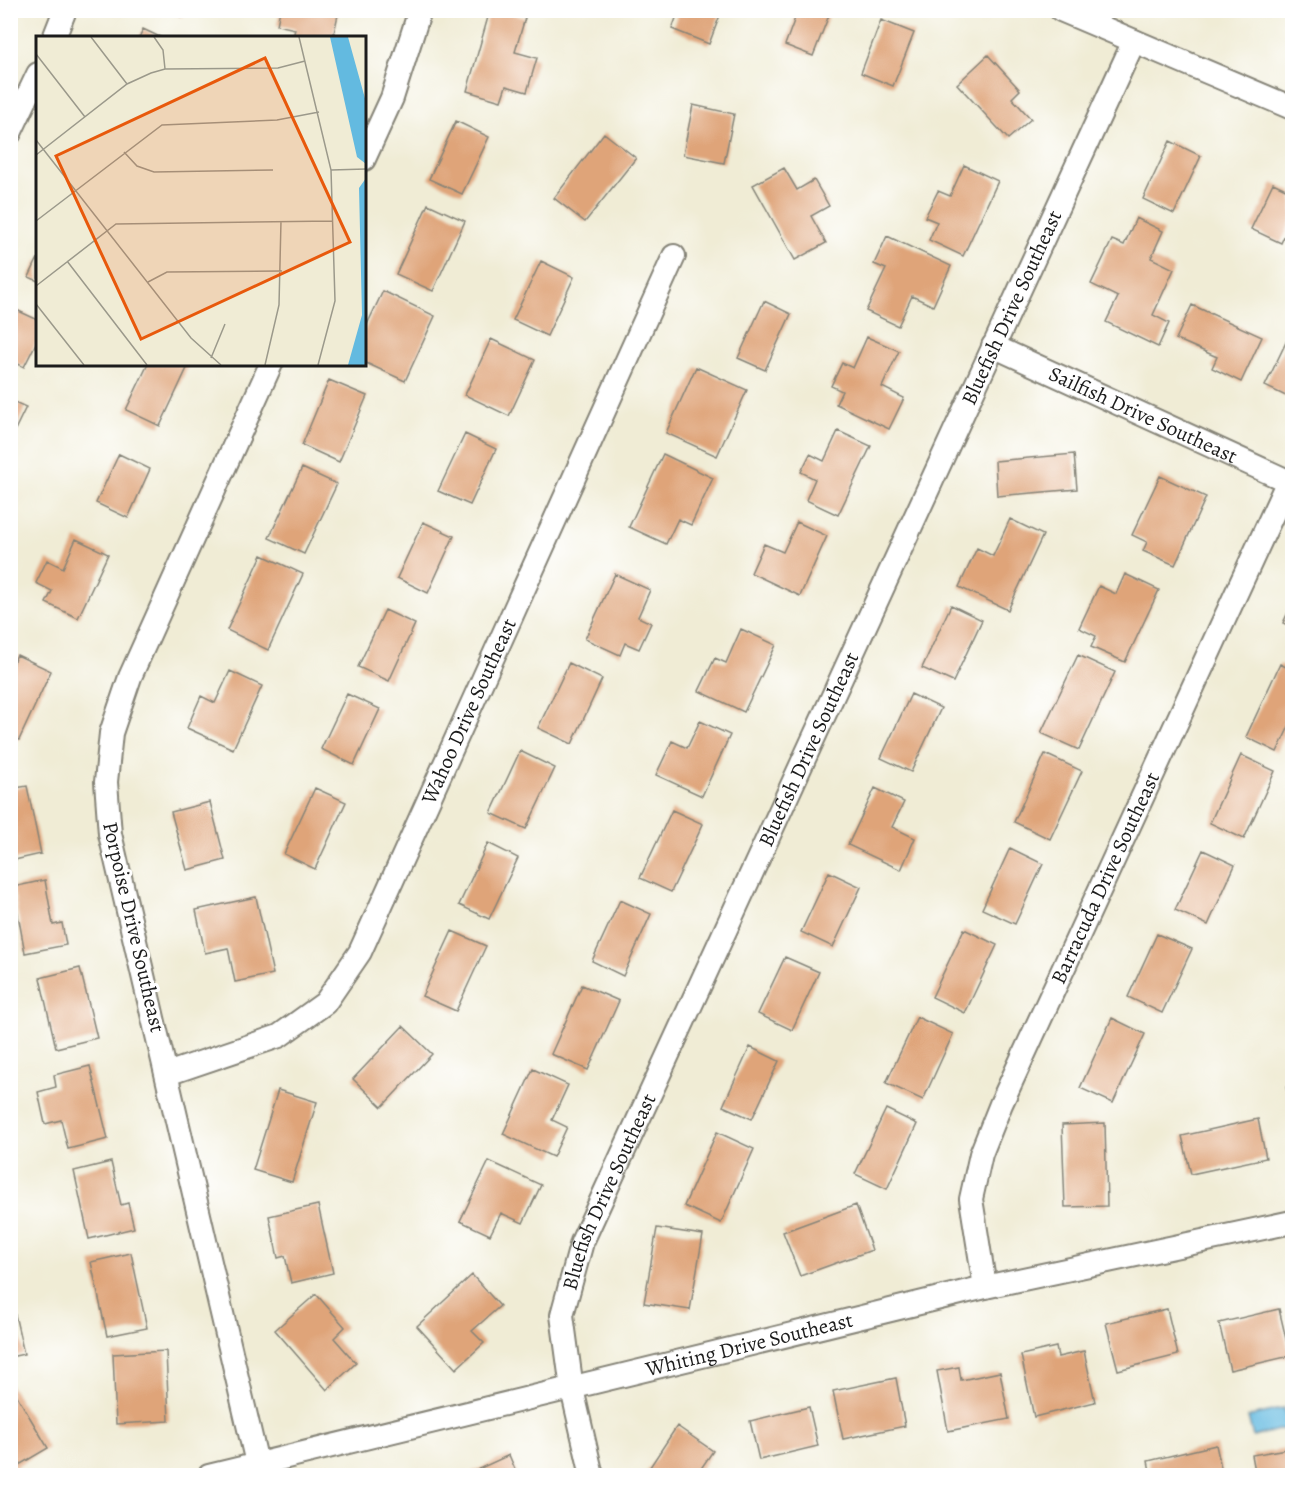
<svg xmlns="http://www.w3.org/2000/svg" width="1303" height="1486" viewBox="0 0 1303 1486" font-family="Alegreya,serif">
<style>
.water{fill:#63bae0;stroke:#406b7e;stroke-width:1.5}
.building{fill:#dfa479}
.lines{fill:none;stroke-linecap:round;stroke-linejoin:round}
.minor-casing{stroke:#868478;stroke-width:26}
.minor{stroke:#fff;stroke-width:22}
.labels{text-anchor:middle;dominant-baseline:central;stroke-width:6;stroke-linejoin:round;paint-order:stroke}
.street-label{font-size:21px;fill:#1c1c1c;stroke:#fff}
.inset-road{fill:none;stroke:#9b998b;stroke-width:1.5}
.view{fill:#e8590c;fill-opacity:0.15;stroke:#e8590c;stroke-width:3}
.inset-edge{fill:none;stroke:#1c1c1c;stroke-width:3}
</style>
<rect width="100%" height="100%" fill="#fff"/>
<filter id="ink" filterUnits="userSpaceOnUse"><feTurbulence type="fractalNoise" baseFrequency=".0167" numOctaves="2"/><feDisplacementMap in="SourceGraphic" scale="12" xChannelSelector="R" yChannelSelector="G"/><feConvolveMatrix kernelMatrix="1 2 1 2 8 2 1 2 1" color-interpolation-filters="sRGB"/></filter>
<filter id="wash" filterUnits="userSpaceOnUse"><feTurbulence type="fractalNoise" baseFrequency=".008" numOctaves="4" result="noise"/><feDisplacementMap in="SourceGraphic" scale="24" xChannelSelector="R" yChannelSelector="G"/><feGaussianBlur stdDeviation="1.35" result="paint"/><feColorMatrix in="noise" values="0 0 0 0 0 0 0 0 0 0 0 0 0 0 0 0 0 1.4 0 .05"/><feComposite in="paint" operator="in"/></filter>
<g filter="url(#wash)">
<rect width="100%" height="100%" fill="#f0ecd5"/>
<path class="water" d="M1284,1408L1289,1427L1253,1437L1248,1417Z"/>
<g id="blocks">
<path class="building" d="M162,10H184L182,17Z
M280,10H339L333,38H293L295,29L277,25Z
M490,10H500L525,18L515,52L537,58L527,92L506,86L501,101L467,91Z
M679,10H722L709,44L672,29Z
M798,10H831L813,56L785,45Z
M881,20L914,33L893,86L861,73Z
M143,29L162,38H139Z
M988,55L1020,90L1012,98L1031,119L1008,139L957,84Z
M693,105L734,114L724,163L683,155Z
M456,121L489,137L462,194L429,179Z
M604,133L636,158L585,222L554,198Z
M1170,141L1201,156L1174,214L1143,199Z
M964,165L998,181L963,256L929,240L937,222L925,217L938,191L950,196Z
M784,168L797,190L814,180L829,206L811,216L826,243L795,260L753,185Z
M1273,183L1292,192V219L1281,243L1251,229Z
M428,204L465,221L433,291L396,274Z
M1136,218L1163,231L1151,258L1174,269L1153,315L1169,323L1158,347L1106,322L1118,297L1091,284L1112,240L1124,245Z
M887,236L951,266L933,306L912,296L898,326L866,311L886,269L874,264Z
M38,258V281L29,277Z
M541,261L574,277L547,336L513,320Z
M383,291L435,316L405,381L364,362V331Z
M764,301L791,314L765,370L738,358Z
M1192,305L1262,337L1241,382L1212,368L1217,357L1176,339Z
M10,307L38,320V339L24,367L10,360Z
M1290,334L1292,335V399L1265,386Z
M867,337L899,351L882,387L904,398L889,429L836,404L842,391L831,386L842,363L853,368Z
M491,339L535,360L509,416L465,395Z
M148,364H189L160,426L126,410Z
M696,367L747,390L717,456L666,433Z
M329,380L367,396L339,462L302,445Z
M10,400L26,407L10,440Z
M838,431L871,446L838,515L806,500L815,479L801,472L810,454L824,461Z
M465,434L496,449L470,505L438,491Z
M119,454L150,469L128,518L96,503Z
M663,454L713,478L691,525L678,519L666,544L629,527Z
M1074,454L1077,489L997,496L995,461Z
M302,468L337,484L304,554L269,538Z
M1160,476L1206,497L1175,565L1143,551L1147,542L1132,535Z
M1010,519L1043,535L1008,610L959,587L977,548L993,556Z
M423,522L454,536L428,593L397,578Z
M797,522L827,536L800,596L751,573L764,544L783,552Z
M76,539L108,554L78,618L46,603L52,591L36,583L47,560L63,568Z
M262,555L303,574L268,650L227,630Z
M615,574L650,590L638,617L651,623L639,649L625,643L620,655L585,639Z
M1125,574L1159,590L1125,662L1091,647L1096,636L1079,628L1099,586L1116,594Z
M1292,604V627L1283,623Z
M951,605L982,620L953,682L922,668Z
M385,610L415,624L389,681L358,667Z
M741,629L776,645L744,712L699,691L715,658L726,663Z
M17,655L51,671L19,740L10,736V668Z
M1078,655L1115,672L1079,750L1041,733Z
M569,663L602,679L572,744L538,728Z
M1280,664L1292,670V720L1277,752L1246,737Z
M230,671L262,686L233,749L187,728L201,696L215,703Z
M347,694L380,709L354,765L321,749Z
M911,694L941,708L911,772L881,758Z
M700,721L730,735L702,796L656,775L672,741L687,748Z
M520,751L555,768L526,829L491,813Z
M1045,754L1082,771L1050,839L1014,822Z
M1241,755L1275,771L1244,839L1210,823Z
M27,786L41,854L10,861V789Z
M315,788L346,802L315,869L284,854Z
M875,788L904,802L892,827L915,838L901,870L848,845Z
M210,802L225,860L187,870L171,812Z
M672,810L703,824L671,892L640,878Z
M488,843L518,858L489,919L459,905Z
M1010,848L1043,864L1015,924L982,909Z
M1203,850L1235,865L1208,925L1175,910Z
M829,872L861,887L833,947L801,932Z
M45,880L53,925L62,923L66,945L25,953L13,887Z
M256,897L273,974L235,982L228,948L205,953L196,910Z
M620,900L651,914L623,976L592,961Z
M964,929L997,945L965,1013L932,997Z
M452,931L486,946L456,1011L422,996Z
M1157,934L1192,949L1162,1013L1128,997Z
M785,957L819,972L792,1030L758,1014Z
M80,968L97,1038L56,1048L40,978Z
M582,985L619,1001L588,1070L551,1054Z
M917,1017L953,1034L923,1100L886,1083Z
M1112,1018L1145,1034L1113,1103L1080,1088Z
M403,1026L432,1054L382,1107L353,1079Z
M750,1047L779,1061L752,1119L723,1106Z
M90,1066L108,1139L68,1149L61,1120L45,1124L38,1092L56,1087L54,1075Z
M533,1069L568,1085L552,1120L567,1127L553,1157L503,1134Z
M1292,1086V1115H1291L1286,1087Z
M278,1090L317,1102L292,1182L253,1170Z
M886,1109L917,1124L887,1189L855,1174Z
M1258,1119L1266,1158L1191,1174L1182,1136Z
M1105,1123L1107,1206L1065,1207L1062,1125Z
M717,1132L754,1149L721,1223L684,1206Z
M489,1161L541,1185L523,1223L501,1213L490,1235L460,1221Z
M111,1162L121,1205L128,1203L134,1228L89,1239L74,1171Z
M318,1205L333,1273L291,1283L285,1256L278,1258L269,1216Z
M856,1205L872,1250L800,1276L783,1232Z
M657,1228L703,1235L690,1310L644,1303Z
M131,1253L147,1328L107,1336L91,1262Z
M472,1275L500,1306L472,1331L484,1343L456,1369L417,1326Z
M316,1294L345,1327L334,1338L356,1363L327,1390L275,1330Z
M11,1297L24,1354L10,1357V1298Z
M1167,1309L1178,1355L1118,1370L1106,1323Z
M1279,1309L1290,1356L1230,1370L1219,1323Z
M1056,1347L1058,1357L1084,1351L1095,1402L1034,1417L1021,1355Z
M166,1351L169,1421L116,1424L113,1354Z
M959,1367L961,1380L1000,1372L1009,1419L948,1431L937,1371Z
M896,1378L905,1426L843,1439L833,1391Z
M10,1384L48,1448L14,1468L10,1461Z
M809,1407L818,1446L759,1460L750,1421Z
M677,1426L713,1451L696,1476H644Z
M1216,1445L1223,1476H1151L1148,1461Z
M1292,1448V1476H1256L1252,1455Z
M509,1455L518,1476H474L472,1472Z"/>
</g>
</g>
<g filter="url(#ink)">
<use href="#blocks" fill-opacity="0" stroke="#868478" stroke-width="1.5"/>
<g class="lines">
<g class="minor-casing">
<g id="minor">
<path d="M1061,10L1292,108"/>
<path d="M54,38L65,10"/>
<path d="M10,133L38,74"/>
<path d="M364,159L392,98L420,10"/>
<path id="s1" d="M993,346L1292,483"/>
<path id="s2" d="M167,1074L279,1036L325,1003L360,952L674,256"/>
<path id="s3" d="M985,1287L971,1199L981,1154L1001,1104L1288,481"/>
<path id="s4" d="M209,1476L985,1287L1292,1222"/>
<path d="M260,1476L110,834L106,782L111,733L130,677L271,364"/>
<path id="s5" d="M592,1476L572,1389L562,1315L582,1242L1134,41"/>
</g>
</g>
<use href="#minor" class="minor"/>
</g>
</g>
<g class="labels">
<g class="street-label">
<text stroke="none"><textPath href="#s5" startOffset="1268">Bluefish Drive Southeast</textPath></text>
<text stroke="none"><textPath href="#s1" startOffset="165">Sailfish Drive Southeast</textPath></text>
<text stroke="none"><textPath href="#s2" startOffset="501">Wahoo Drive Southeast</textPath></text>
<text stroke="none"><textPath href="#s5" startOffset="782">Bluefish Drive Southeast</textPath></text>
<text stroke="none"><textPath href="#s3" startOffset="438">Barracuda Drive Southeast</textPath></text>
<text transform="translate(134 927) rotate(77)">Porpoise Drive Southeast</text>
<text stroke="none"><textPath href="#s5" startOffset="296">Bluefish Drive Southeast</textPath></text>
<text stroke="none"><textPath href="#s4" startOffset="556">Whiting Drive Southeast</textPath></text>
</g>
</g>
<g transform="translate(36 36)">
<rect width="330" height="330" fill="#f0ecd5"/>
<path d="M294,1H312L330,66V128L321,121ZM330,142V329H312L326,279L323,152Z" fill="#63bae0"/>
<path class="inset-road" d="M55,1L91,48M118,1L127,14L129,33M263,1L295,134L299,265L282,329M0,18L49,81M0,104L155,302L185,329M88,116L101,130L118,136L237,134M0,119L91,48L115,37L129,33L242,32L269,25M295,134L330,133M0,185L126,89L241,84L283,76M31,225L111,329M112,246L131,236L246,235M0,250L80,188L297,185M0,268L48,329M175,322L189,288M229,329L243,269L245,185"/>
<path class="view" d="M229,22L314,206L105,303L20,120Z"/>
<rect width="330" height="330" class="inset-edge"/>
</g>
<rect width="1303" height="1486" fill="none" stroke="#fff" stroke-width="36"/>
</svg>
